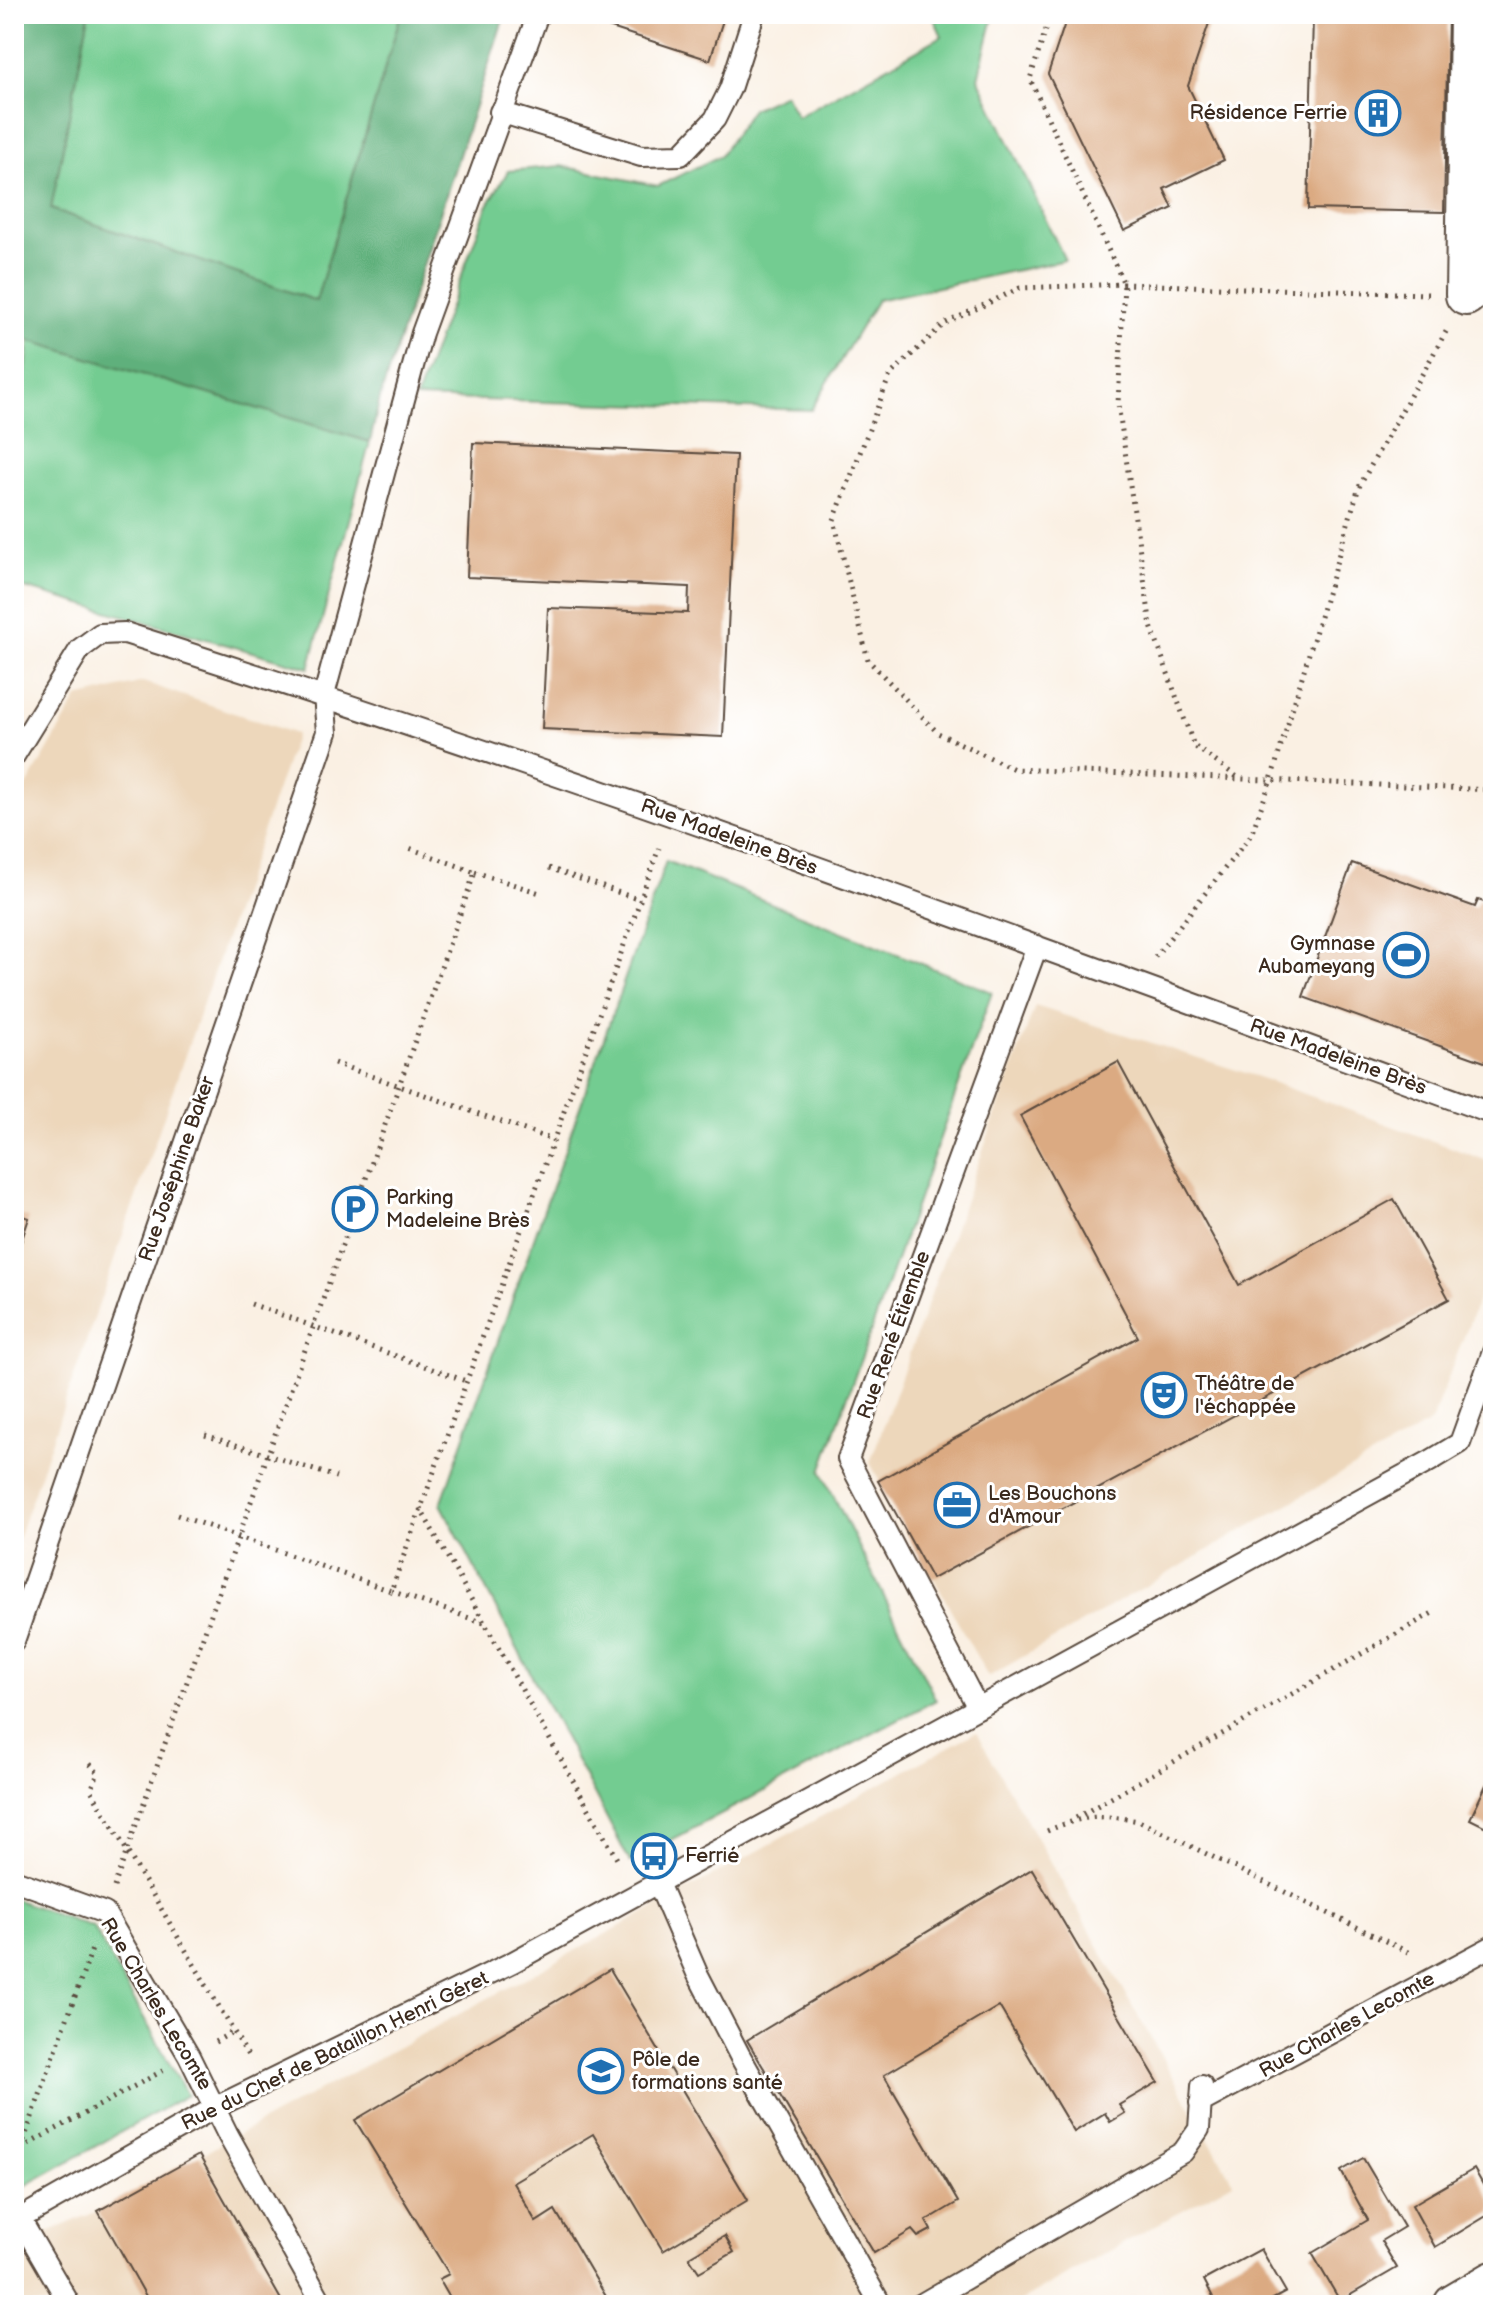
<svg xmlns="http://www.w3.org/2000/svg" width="1507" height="2319" viewBox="0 0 1507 2319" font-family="'Balsamiq Sans',sans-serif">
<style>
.built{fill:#edd7bb}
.green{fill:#73cc91;stroke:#577b58;stroke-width:2}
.forest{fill:#5eb07b;stroke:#4c6d4c;stroke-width:2}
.building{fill:#dbaa82}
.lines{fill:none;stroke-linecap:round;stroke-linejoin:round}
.service-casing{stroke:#58483c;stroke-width:24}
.minor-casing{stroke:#58483c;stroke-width:44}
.path{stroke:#58483c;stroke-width:5;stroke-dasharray:2 6;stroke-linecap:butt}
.service{stroke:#fff;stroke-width:20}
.minor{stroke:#fff;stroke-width:40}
.labels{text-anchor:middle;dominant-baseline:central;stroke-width:6;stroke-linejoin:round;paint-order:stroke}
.poi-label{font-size:20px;fill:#3b2a1e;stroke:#fff;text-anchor:start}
.street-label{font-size:20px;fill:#3b2a1e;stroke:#fff}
</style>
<rect width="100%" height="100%" fill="#fff"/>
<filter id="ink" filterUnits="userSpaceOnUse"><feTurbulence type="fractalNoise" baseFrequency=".0125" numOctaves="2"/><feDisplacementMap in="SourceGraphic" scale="16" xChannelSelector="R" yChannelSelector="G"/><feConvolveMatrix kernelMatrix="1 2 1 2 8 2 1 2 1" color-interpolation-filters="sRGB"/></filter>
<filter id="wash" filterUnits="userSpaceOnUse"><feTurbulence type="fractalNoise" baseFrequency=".006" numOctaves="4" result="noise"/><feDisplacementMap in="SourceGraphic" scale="32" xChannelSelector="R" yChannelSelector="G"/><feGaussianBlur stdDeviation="1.8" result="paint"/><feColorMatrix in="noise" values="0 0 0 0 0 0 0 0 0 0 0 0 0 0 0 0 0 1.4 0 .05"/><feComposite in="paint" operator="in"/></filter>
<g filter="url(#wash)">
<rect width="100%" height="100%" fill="#faf0e3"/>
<path class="built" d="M143,682L296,734L14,1550V808L78,698Z
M1035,1006L1258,1077L1493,1163V1261L1431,1422L988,1677L870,1463Z
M976,1732L1233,2182L1013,2305H14V2246L98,2211Z"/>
<path class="green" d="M89,14H401L316,301L51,209Z
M932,14H994L978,78L1065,260L877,300L811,410L416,398L487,207L508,171L561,166L658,186L720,156L752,109L785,94L797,117L942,36Z
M30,339L370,442L309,668L14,585V453Z
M666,861L992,992L821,1471L936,1700L630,1862L441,1504Z
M14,1899L93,1927L187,2095L14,2192Z"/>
<path class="forest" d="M22,14H89L51,209L316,301L401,14H505L380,398L370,442L14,336V117Z"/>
<g id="blocks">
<path class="building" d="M568,14H725L710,60Z
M1068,14H1212L1188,86L1224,160L1164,189L1173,208L1124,231L1048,74Z
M1304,14H1448L1444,212L1308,209L1313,17Z
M473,443L736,455L723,737L542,729L548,608L688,613L689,587L467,577Z
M1352,863L1475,907L1478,900L1490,904L1487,911L1493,913V1065L1303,997Z
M1118,1062L1239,1285L1394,1199L1449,1299L932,1579L878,1481L1138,1337L1020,1116Z
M14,1213L29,1218L15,1261L14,1260Z
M1486,1785L1493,1788V1819L1488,1828L1470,1819Z
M1032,1869L1158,2082L1119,2105L1125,2113L1110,2122L1105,2113L1074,2132L999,2006L884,2075L958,2202L926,2221L931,2230L918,2237L912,2230L874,2253L747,2040Z
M610,1969L748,2200L663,2251L593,2134L513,2182L536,2222L555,2210L611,2305H454L439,2279L449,2274L355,2120Z
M199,2155L284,2305H151L98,2211Z
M1363,2158L1404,2227L1381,2241L1397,2268L1340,2301L1312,2253L1368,2220L1341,2171Z
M1474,2169L1493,2202V2212L1435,2247L1412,2205Z
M725,2236L734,2252L699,2272L689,2257Z
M1261,2249L1286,2292L1262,2305H1217L1204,2280Z"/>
</g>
</g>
<g filter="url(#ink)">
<use href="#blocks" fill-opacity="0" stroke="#58483c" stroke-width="2"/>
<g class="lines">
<g class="service-casing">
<path id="service" d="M500,112L641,156L681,155L715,119L730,89L754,14
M14,756L80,649L100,634L125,633C586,778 1040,947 1493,1114
M14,1641L327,732L324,695L422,333L538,14
M978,1708L848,1459L1037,946
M14,1880L105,1913L189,2056L228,2135L323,2305
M658,1883L697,1973L740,2056L881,2305
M1200,2103L1493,1946
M20,2219L70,2305
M14,2222L216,2107L513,1962L1430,1461L1460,1443L1493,1352
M920,2305L1183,2152L1199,2129L1202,2086"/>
</g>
<g class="minor-casing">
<path id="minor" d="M1466,295L1470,14
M1454,2305L1493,2282"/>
</g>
<path class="path" d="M1051,14L1030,79L1124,284L1118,404L1151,626L1194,746L1240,779
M1428,294L1124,284L1020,288L944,324L890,375L834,520L868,660L938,733L1014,769L1493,790
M549,868L640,900
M475,872L540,893
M1155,957L1251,835L1271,780L1359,487L1448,328
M334,1063L553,1140
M251,1304L466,1381
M205,1435L336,1477
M420,1508L617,1859
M177,1515L391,1591L659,848
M391,1591L484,1623
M90,1764L98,1773L91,1790L250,2059
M1076,1818L1436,1611
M1047,1831C1084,1815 1100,1814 1139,1821L1412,1954
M114,1887L475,872L409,848
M215,2042L234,2031
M21,2148L92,1949
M14,2152L164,2070"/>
<use href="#service" class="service"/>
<use href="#minor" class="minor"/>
</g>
</g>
<defs>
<g id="building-ring" transform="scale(2.3)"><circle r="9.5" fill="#fff" stroke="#1f6fb2" stroke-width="1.5"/><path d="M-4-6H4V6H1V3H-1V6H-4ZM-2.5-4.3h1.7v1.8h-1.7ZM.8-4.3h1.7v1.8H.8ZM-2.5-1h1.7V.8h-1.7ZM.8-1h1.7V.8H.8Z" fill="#1f6fb2"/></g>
<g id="stadium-ring" transform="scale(2.3)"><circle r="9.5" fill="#fff" stroke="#1f6fb2" stroke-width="1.5"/><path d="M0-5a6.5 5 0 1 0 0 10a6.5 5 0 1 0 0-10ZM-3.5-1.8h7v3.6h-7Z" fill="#1f6fb2"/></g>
<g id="parking-ring" transform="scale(2.3)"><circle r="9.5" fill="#fff" stroke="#1f6fb2" stroke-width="1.5"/><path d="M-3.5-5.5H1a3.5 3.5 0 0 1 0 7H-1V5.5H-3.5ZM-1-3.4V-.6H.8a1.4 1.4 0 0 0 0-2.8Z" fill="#1f6fb2"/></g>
<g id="theatre-ring" transform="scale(2.3)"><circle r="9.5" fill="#fff" stroke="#1f6fb2" stroke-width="1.5"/><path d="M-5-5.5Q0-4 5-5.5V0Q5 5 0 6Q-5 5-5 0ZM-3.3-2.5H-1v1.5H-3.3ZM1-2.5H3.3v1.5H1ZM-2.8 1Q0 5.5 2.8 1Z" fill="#1f6fb2"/></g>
<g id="office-ring" transform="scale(2.3)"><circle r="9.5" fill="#fff" stroke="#1f6fb2" stroke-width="1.5"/><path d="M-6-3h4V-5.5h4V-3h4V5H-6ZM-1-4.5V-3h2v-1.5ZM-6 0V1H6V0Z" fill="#1f6fb2"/></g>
<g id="bus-ring" transform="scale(2.3)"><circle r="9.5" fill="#fff" stroke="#1f6fb2" stroke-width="1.5"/><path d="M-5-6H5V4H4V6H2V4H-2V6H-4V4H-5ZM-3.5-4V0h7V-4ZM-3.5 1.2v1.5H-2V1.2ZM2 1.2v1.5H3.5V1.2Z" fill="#1f6fb2"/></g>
<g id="university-ring" transform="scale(2.3)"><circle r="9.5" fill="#fff" stroke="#1f6fb2" stroke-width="1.5"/><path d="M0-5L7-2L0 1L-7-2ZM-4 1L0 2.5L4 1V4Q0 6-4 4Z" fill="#1f6fb2"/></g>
</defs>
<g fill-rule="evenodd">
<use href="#building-ring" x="1378" y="113"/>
<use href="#stadium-ring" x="1406" y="955"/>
<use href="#parking-ring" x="355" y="1209"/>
<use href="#theatre-ring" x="1164" y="1395"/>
<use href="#office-ring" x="957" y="1505"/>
<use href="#bus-ring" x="654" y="1856"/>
<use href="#university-ring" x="601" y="2071"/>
</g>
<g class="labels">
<g class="poi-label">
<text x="1347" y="113" text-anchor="end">Résidence Ferrie</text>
<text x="1375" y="944" text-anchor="end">Gymnase<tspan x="1375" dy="23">Aubameyang</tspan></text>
<text x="386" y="1198">Parking<tspan x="386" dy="23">Madeleine Brès</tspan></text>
<text x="1195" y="1384">Théâtre de<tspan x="1195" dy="23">l'échappée</tspan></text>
<text x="988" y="1494">Les Bouchons<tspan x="988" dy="23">d'Amour</tspan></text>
<text x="685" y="1856">Ferrié</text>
<text x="632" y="2060">Pôle de<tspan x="632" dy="23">formations santé</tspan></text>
</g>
<g class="street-label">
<text transform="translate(729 837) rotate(20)">Rue Madeleine Brès</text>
<text transform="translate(1338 1057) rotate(20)">Rue Madeleine Brès</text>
<text transform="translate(177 1169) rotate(-71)">Rue Joséphine Baker</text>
<text transform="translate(894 1335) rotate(-70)">Rue René Étiemble</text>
<text transform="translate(156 2004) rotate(59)">Rue Charles Lecomte</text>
<text transform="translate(1347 2025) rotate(-29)">Rue Charles Lecomte</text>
<text transform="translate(335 2051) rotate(-26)">Rue du Chef de Bataillon Henri Géret</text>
</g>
</g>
<rect width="1507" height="2319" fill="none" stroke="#fff" stroke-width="48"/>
</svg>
